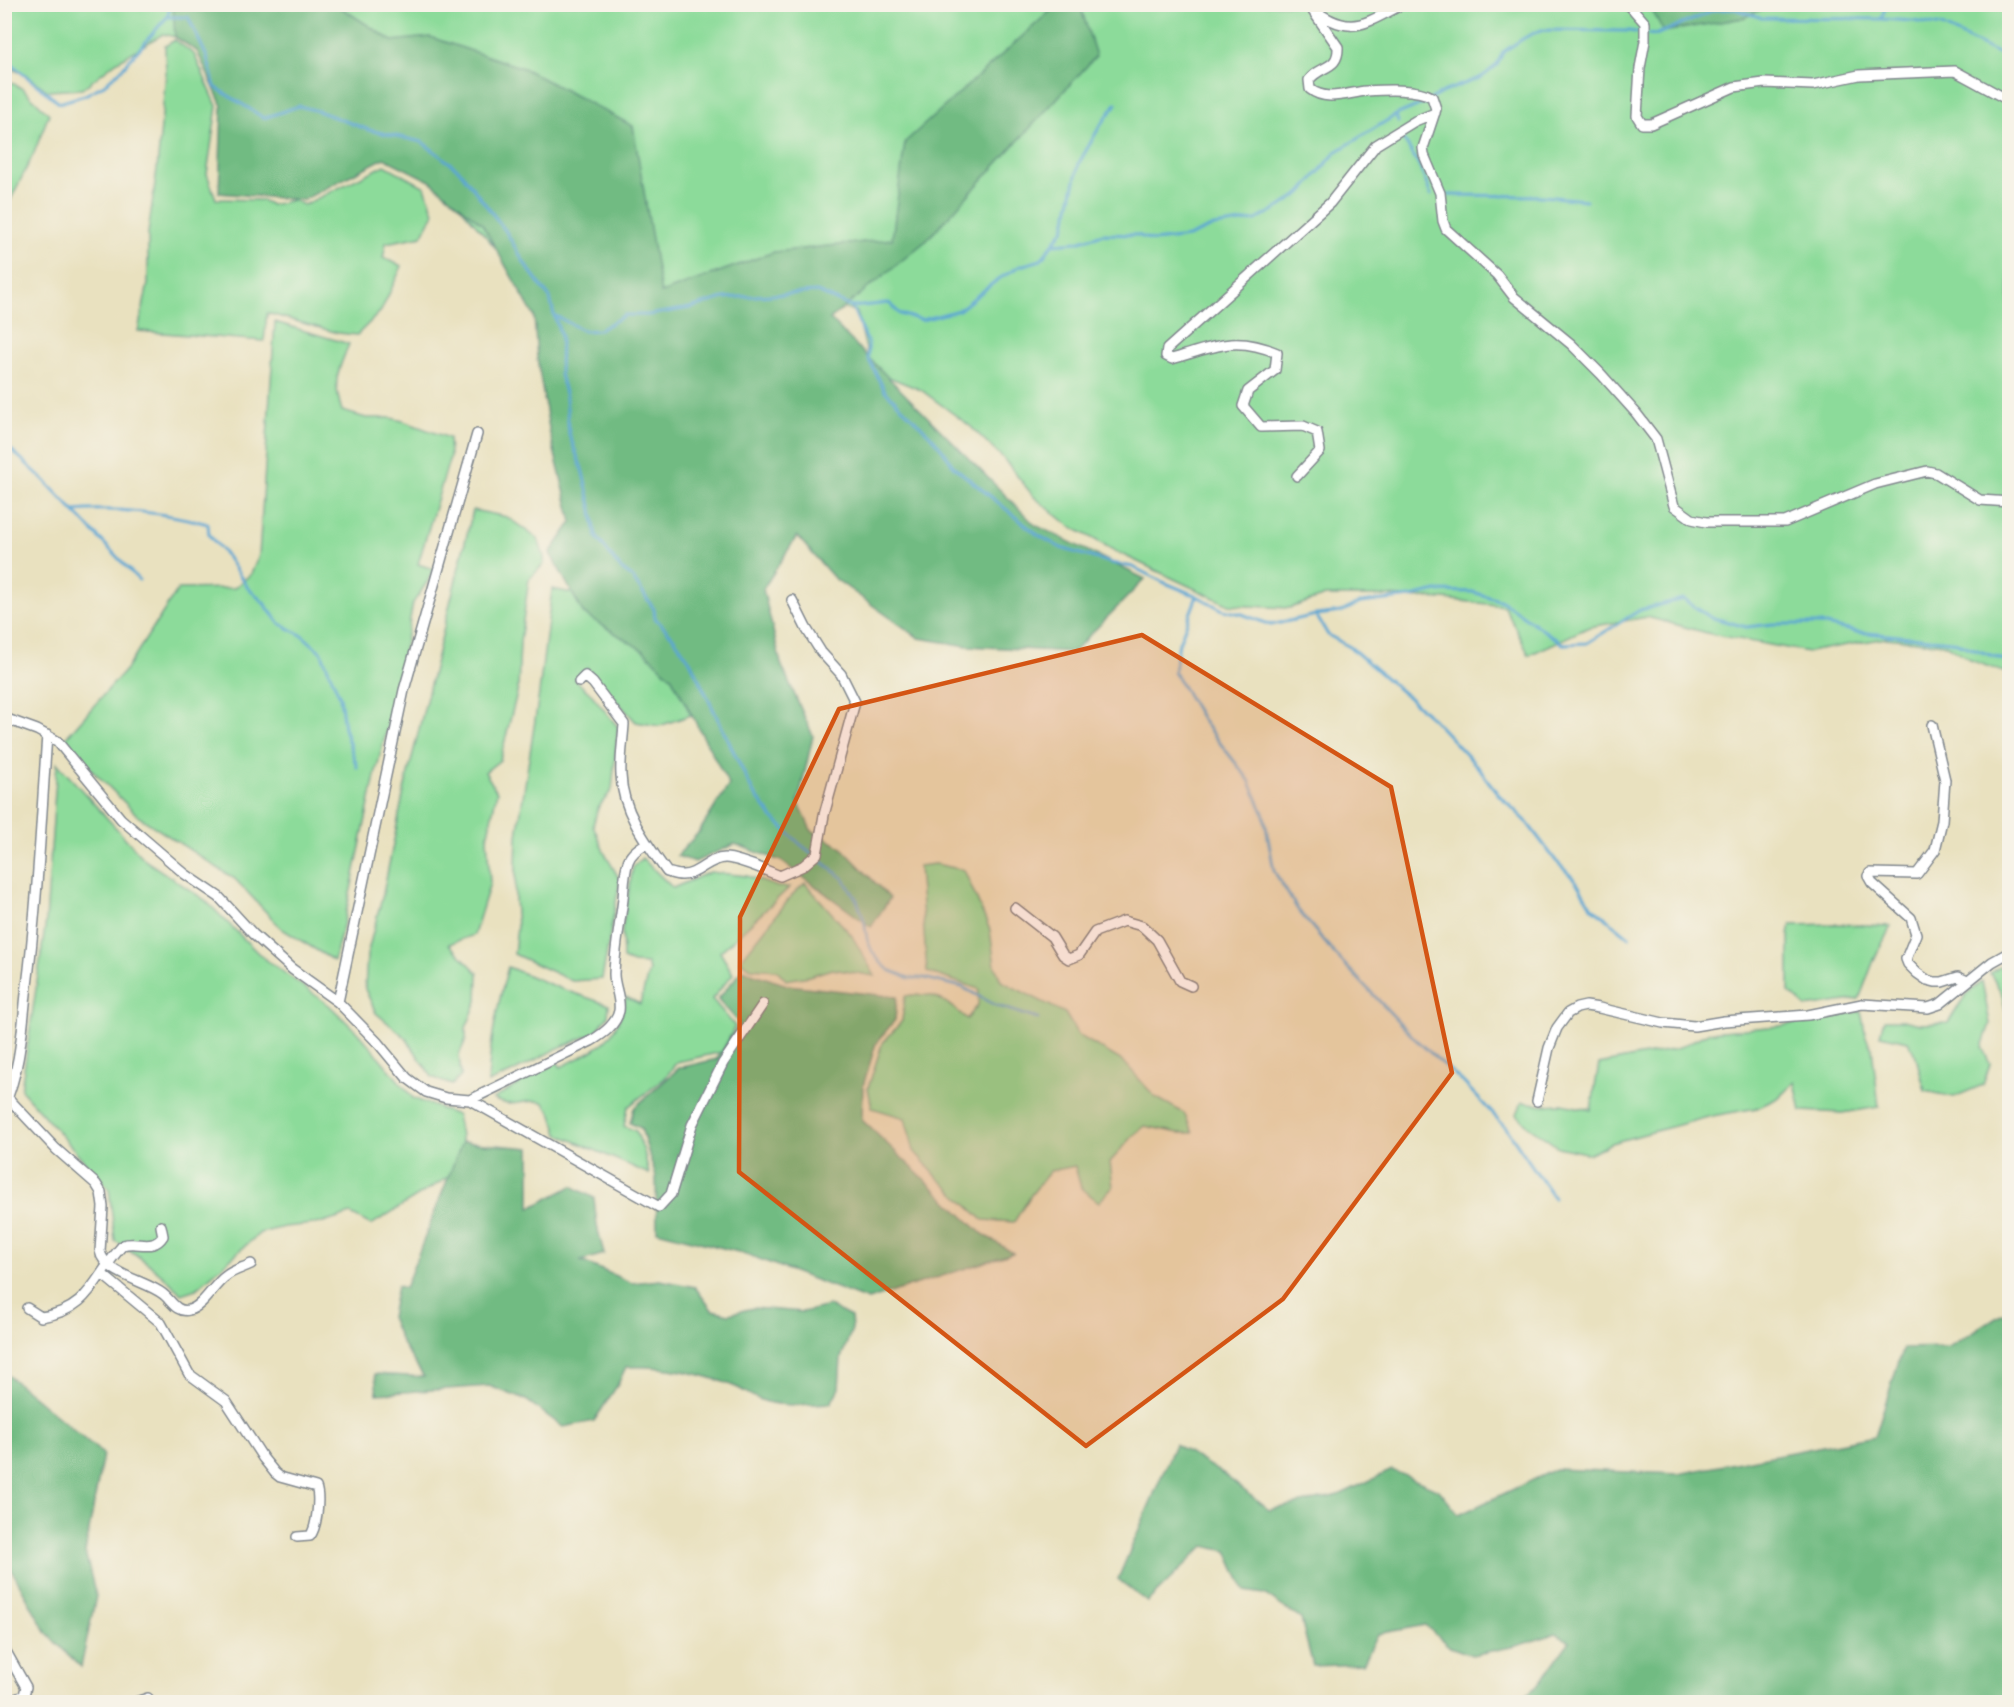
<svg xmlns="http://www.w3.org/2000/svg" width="2014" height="1707" viewBox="0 0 2014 1707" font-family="'Playpen Sans',sans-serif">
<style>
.green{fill:#8cdb9a;stroke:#54857c;stroke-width:1.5}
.forest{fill:#71bb82;stroke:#467570;stroke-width:1.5}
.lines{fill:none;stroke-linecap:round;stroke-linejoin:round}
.stream{stroke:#5ba6d3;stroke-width:3}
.street-casing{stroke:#82888e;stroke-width:12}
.street{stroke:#fff;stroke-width:9}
.marked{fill:#d45514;fill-opacity:0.2;stroke:#d45514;stroke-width:4.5;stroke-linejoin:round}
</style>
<rect width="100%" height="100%" fill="#f7f3e8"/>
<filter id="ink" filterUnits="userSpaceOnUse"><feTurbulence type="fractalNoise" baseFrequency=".0167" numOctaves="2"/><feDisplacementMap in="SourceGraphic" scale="12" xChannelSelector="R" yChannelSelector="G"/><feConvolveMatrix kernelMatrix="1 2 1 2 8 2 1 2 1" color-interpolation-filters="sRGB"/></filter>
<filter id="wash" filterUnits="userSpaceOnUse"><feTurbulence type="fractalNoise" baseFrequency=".008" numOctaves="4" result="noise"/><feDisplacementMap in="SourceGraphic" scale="24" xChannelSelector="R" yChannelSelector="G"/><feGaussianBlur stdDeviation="1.35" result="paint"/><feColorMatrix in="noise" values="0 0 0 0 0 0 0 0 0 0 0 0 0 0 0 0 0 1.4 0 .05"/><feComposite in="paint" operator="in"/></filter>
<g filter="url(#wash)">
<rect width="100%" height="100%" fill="#e9e1bf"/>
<path class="green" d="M5,4L2009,5V674L1973,661L1945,644L1886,638L1808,652L1711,634L1647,617L1589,627L1529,655L1504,606L1444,599L1386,596H1325L1290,608L1229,605L1117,552L1070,526L1034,497L1003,458L970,426L921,390L871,370L857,312L800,295L544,312L494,246L442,185L192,41L163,34L116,62L82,89L48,91L25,74L5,67Z
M175,40L194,54L217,106L207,174L216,199L262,200L271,205L293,200L304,205L385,165L425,187L434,213L422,236L386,243L383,258L402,266L381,311L357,335L338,333L267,313L264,341L138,331L148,284V233L157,169L166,73L165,46Z
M5,79L23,89L49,114L34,153L5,211Z
M275,322L349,344C337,374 332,379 342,411L366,418H391L403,421L449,438L450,457L418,564L433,569L428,581L413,603L395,699L376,771L344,922L334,961L282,929L235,879L139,817L63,741L127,668L178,589L234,588L251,574L259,555Z
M473,510L507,517L538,539L544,557V564L529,579L520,642L518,689L500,760L485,772L497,792L487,838L490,883L474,935L449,944L478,973L477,1001L466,1028V1039L459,1055L461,1076L452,1085L432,1077L406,1038L376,1013L365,989L367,955L383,894L405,786Z
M552,589L572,593L584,614L645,651L672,678L691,715L659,726L636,722L587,668L574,679L592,695L618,727L612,790L598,808L593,825L604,852L620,880L602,979L572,981L514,954L517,927L515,899L517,836L538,701Z
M57,763L146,861L205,900L261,956L329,1005L364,1039L413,1098L457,1115L462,1142L450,1176L371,1225L351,1214L323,1223L284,1227L260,1233L196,1289L181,1294C162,1272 140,1256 115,1241L109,1189L21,1090L46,921Z
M642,858L673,888L710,872L747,876L778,887H790L720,952L733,974L712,999L735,1026L722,1052L677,1062L665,1078L628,1107L624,1126L636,1131L644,1151L649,1174L558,1134L551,1112L543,1102C522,1098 514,1110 493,1099L557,1062L561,1067C601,1046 615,1044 626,997L640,1004L649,970L647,964L633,963L623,959L622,929L633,867Z
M935,864L964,870L990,930L995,966L1001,981L1065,1013L1078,1035L1124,1062L1155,1097L1184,1113L1193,1133H1179L1145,1126L1135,1134L1110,1162L1113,1187L1099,1202L1081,1188L1075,1166L1050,1171L1031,1195L1014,1222L983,1220L938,1178L914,1151L905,1118L872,1108L868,1088L882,1044L902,1021L905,996C936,991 944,1000 967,1019L978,1005L979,989L927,972L919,866Z
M805,883L852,936L875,976L832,969L809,976L786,980L777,970L751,968L740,961L793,894Z
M1835,924L1891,926L1874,960L1859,999L1806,1007L1789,992V934L1791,925Z
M2009,961V1022L2001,992L1990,973Z
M508,967L559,988L609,1005L608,1016L595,1033L556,1049L513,1072L488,1083C490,1041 497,1007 508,967Z
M1982,981L1990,1024L1982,1047L1990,1064L1983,1085L1954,1097L1925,1091L1916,1057L1908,1041L1880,1035L1884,1020H1903L1920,1024L1948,1023L1965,996Z
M1861,1011L1866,1037L1872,1049L1879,1107L1843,1113L1801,1111L1795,1082L1778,1098L1757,1108L1712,1116L1611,1143L1590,1154L1558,1147L1528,1126L1517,1114L1522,1102L1544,1105L1562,1104L1591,1110L1599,1064L1676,1049L1710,1032L1780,1026Z"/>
<path class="forest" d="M173,5H337L392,41L430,37L523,68L633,126L661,293L774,252L892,239L905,142L1057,5H1080L1096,56L927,240L830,319L1035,525L1145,579L1073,652L968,646L919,638L834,578L797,536L763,589L781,664L813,736L798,802L811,830L841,847L890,898L871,927L781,861L735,844L695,862L677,856L699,832L729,785L672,678L644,651L584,614L550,553L572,522L550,434L537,358L534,316L482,224L430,181L384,158L303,200L219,193L222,106L197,51L175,37Z
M1649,5H1771L1743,18L1664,32Z
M742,970L787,985L897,997L895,1020L876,1043L863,1086L862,1120L980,1232L1013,1253L868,1300L746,1254L657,1231L656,1177L641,1128L630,1123L634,1108L679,1068L717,1059L740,1024L718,999Z
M462,1142L530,1148V1208L572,1186L594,1198L597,1226L604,1254L581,1261L632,1283L660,1280L695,1287L712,1310L729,1314L753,1308L803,1312L829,1306L851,1317L852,1329L841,1358L839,1388L831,1403C808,1404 783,1408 761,1400C752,1397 745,1391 736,1387C703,1373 662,1365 626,1367L617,1386L594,1421L563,1427L526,1400L489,1386L377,1394L375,1374L424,1377L401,1342L391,1317L397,1286L405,1288Z
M2009,1311V1702H1517L1537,1686L1570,1641L1555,1634L1516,1646L1472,1655L1450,1647L1425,1625L1378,1634L1363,1664L1313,1666L1301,1619L1264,1594L1245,1591L1227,1551L1204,1546L1147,1602L1118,1579L1175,1444L1226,1476L1269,1510L1339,1495L1392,1470L1439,1490L1459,1515L1556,1469L1678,1474L1875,1436L1903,1348L1949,1347L2001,1314Z
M4,1372L103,1454L85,1552L96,1596L81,1667L47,1634L10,1567L4,1540Z"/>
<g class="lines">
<path class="stream" d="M167,17H188L207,57L215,87L264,118L299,106L318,111L369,130L422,142L459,170L505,230L525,264L550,298L554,315L561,336L560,374L566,397L569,434L582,469L592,510L596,536L620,568L632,577L654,609L655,618L673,637L690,661L753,792L773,818L800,844L843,878L857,900L864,920L867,939L872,951L880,962L889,970L909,978H924L962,987L995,1005L1038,1019
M1881,19L1887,4
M1648,34L1655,35L1697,18L1713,10L1735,9L1762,18L1881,19L1914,21L1942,26L2010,59
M4,58L59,103L85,95L104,85L121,70L167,17L171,4
M1396,115L1398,122
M1402,137L1418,163L1431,195
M1449,195L1542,196L1586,200
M1053,244L1077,242L1103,234L1137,235L1154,241L1188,237L1214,226L1256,220L1280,207L1301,193L1336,152L1396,115L1424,103L1443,92L1482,77L1497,65L1503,52L1524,38L1541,30L1629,31L1642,33
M852,307L889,303L900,314L922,320L959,310L997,280L1020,266L1041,260L1064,229L1079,163L1100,126L1116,104
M554,315L584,331L599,330L625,315H648L690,308L724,298L817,292L852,307L868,343V358L885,391L930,435L943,450L953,466L1038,535L1061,548L1111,563L1133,567L1163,582L1197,596L1223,610L1242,614L1271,625L1316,615L1341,612L1360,603L1411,597L1437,591L1473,592L1502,601L1563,644L1587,643L1640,610L1683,599L1710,617L1746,627L1773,624H1821L1857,632L1951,641L2010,662
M4,443L43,479L139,580
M73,511C115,507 168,513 208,524L209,535L226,555L248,588L263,602L279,623L303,636L321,652L340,697L344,728L357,767
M1197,596L1179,643L1174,672L1205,724L1249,780L1264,815L1274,871L1298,910L1334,953L1415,1039L1463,1082L1507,1129L1554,1198
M1316,615L1328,635L1350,647L1432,718L1477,766L1498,794L1525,820L1556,861L1575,880L1591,906L1629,937"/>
</g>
</g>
<g filter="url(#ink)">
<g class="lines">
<g class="street-casing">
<path id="street" d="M1305,4C1350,37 1359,27 1403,4
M1625,4L1631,7L1645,23V41L1640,68L1637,116L1642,124H1651L1734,87L1764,83L1813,85L1859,75L1955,71L2010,101
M1313,11L1338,47C1339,70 1320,65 1309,80L1310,89C1326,102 1347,93 1366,91C1384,90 1417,88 1432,97L1436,109L1423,148L1424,155L1440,193L1443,221L1446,229L1497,275L1514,297L1571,344L1601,374L1636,413L1656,439L1674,506L1692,519L1706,522H1785L1875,484L1927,471L1936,473L1980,500L2010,502
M1297,476L1320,451L1317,432L1303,426L1261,427L1243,406L1248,391L1275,370L1277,353C1235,335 1213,347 1172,359L1166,356L1167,349L1330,203L1376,145L1415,121L1435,113
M579,682L585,676L593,683L624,724C623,741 620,758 621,775C622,811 647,844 667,872C671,873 676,875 681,875C698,876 708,858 725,858C737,858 768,871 780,876L803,866L817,854L824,815L855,702L841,674L821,652L806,628L792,600
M4,718L37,730L57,741L121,819L185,874L219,897L253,934L292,969L338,1002L378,1043L407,1078L426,1092L446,1098L470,1100L659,1207L671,1194L692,1125L723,1063L763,1004
M1932,725L1945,780L1942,821L1935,850L1917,874L1870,873L1868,876L1872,883L1911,918L1916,934L1906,959L1908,964L1917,973L1927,980L1935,982H1942L1958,977L1965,980V983
M1015,908L1052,937L1063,955L1069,959L1079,955L1095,932L1124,921L1142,926L1157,940L1180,981L1191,986
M338,1002L404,690L477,434
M8,1098L56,1149L96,1184L101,1192L103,1207L100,1251C104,1274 147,1281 163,1294C171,1300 176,1313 189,1310C204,1306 213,1285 226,1276C233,1270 243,1268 251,1264
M470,1100L591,1041C603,1034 616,1025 619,1011C621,998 614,986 614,974C615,948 620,924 623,899C624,888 624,873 628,862C630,854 640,847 647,843
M1537,1101L1549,1048L1557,1028L1568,1013L1577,1008L1586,1006L1599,1008L1663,1023L1694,1026L1724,1021L1808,1015L1862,1004L1928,1008L1940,1004L1992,962L2010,952
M4,1106C20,1070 22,1032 26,994C37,908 41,822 47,735
M102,1274L161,1323L189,1374L226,1401L263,1458L275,1473L280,1477L316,1487C320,1497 317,1528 310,1536L297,1537
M27,1308L41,1317C91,1310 94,1276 123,1245C137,1240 153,1252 163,1236L161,1226
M4,1648L26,1687L24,1695L10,1702
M136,1702L148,1698"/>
</g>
<use href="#street" class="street"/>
</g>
</g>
<path class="marked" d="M1142,635L1391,787L1452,1073L1283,1299L1086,1446L739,1172L740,917L839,709Z"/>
<rect width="2014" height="1707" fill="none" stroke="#f7f3e8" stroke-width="24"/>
</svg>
